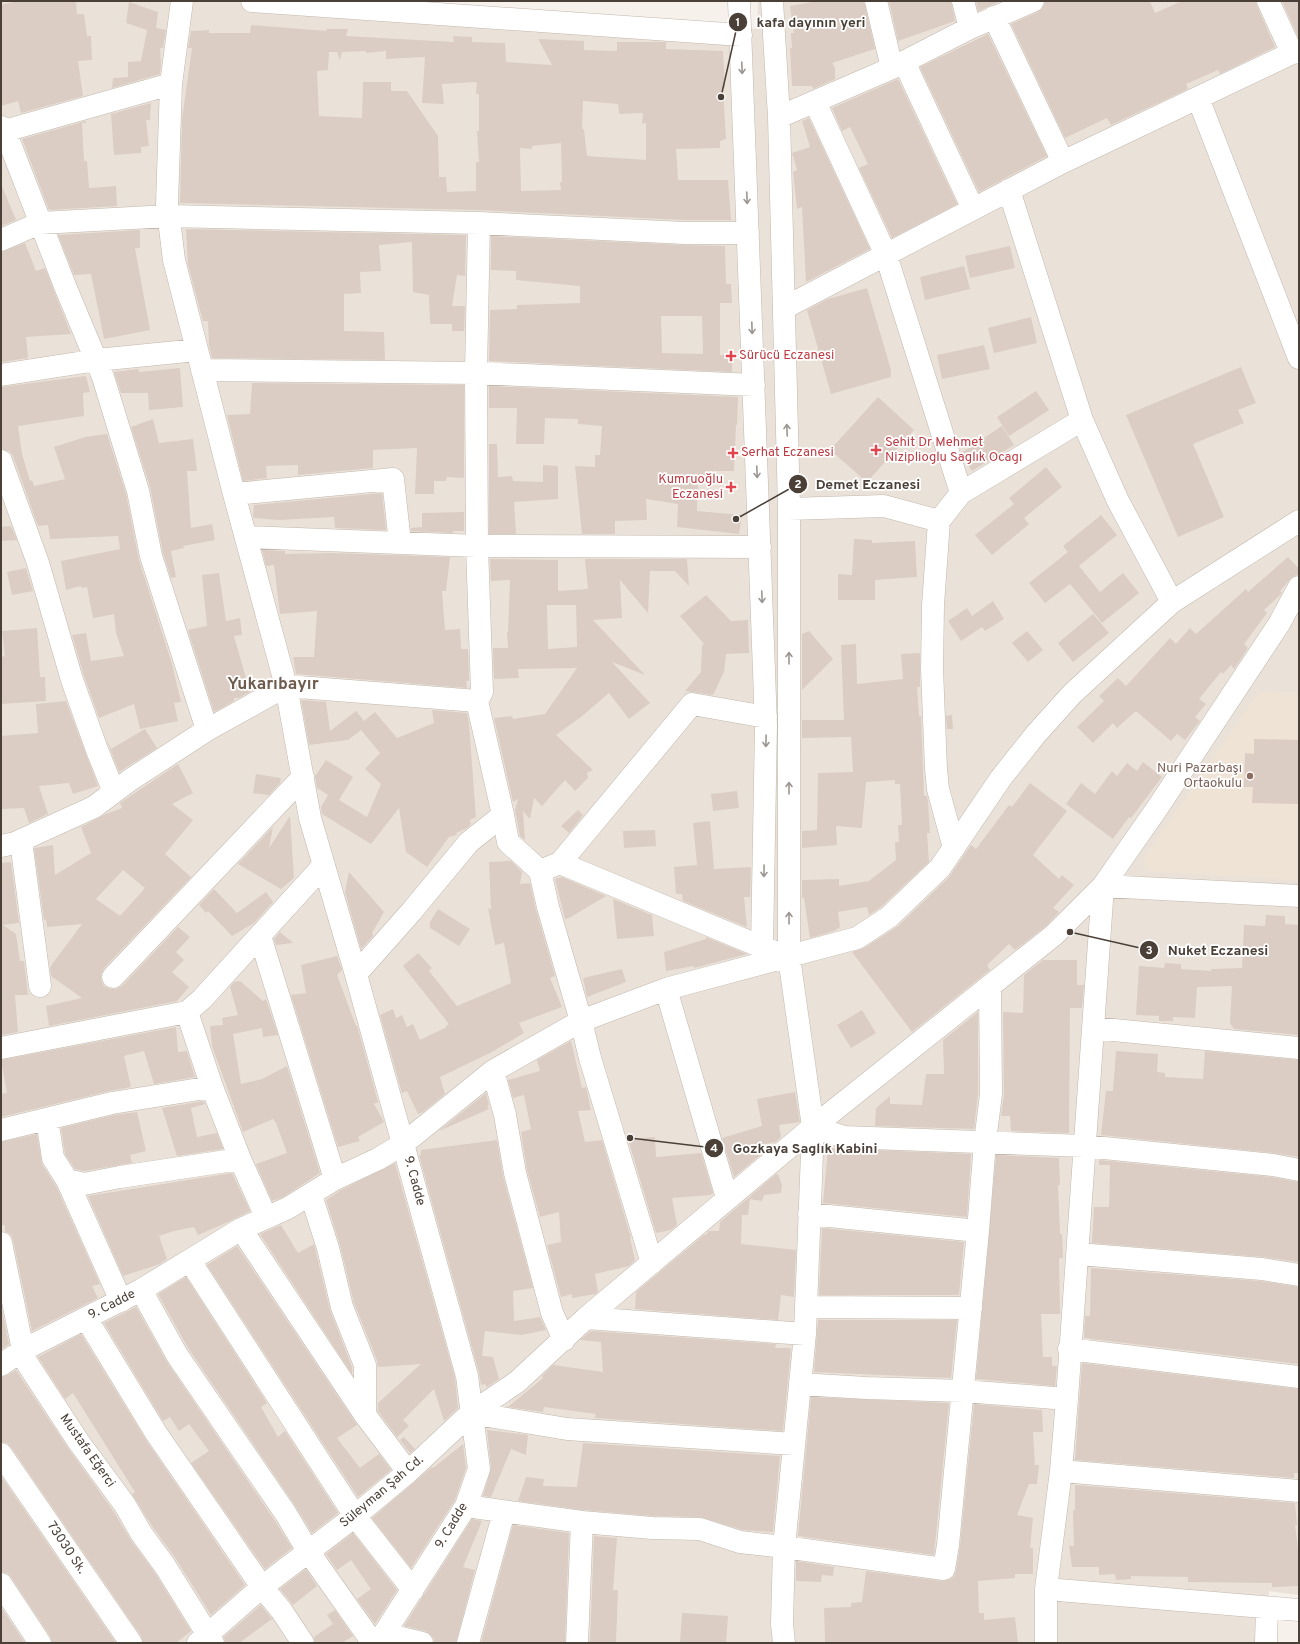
<svg xmlns="http://www.w3.org/2000/svg" width="1300" height="1644" viewBox="0 0 1300 1644" font-family="Overpass,sans-serif">
<style>
.residential{fill:#eae2d9}
.education{fill:#efe3d5}
.building{fill:#dbcdc3;fill-rule:evenodd}
.lines{fill:none;stroke-linecap:round;stroke-linejoin:round}
.minor-casing{stroke:#c2b7ad;stroke-width:23}
.minor{stroke:#fff;stroke-width:22}
.oneway{stroke:#9c9692}
.health-dot{fill:#e0444e;stroke:#fff;stroke-width:1.5}
.education-dot{fill:#8d6e63;stroke:#fff;stroke-width:1.5}
.labels{text-anchor:middle;dominant-baseline:central;stroke-width:3.5;stroke-linejoin:round;paint-order:stroke}
.health-label{font-size:13px;fill:#be3a42;stroke:#fff;text-anchor:start}
.education-label{font-size:13px;fill:#785e54;stroke:#fff;text-anchor:end}
.street-label{font-size:13px;fill:#4b4038;stroke:#fff}
.district-label{font-size:17px;font-weight:bold;fill:#6e5c4f;stroke:#fff}
.leader{fill:none;stroke:#4b4038;stroke-width:1.5}
.callout-dot{fill:#4b4038;stroke:#fff;stroke-width:1.5}
.mark-label{font-size:12px;text-anchor:middle;font-weight:bold;fill:#fff}
.callout-label{font-size:14px;text-anchor:middle;font-weight:bold;fill:#4b4038;stroke:#fff;stroke-width:3.5;stroke-linejoin:round;paint-order:stroke}
</style>
<rect width="100%" height="100%" fill="#f6f1eb"/>
<path class="residential" d="M1,1H223L757,29L758,1H1299V1595L1269,1591L1267,1643H1Z"/>
<path class="education" d="M1259,692L1299,693V880L1146,871L1143,859Z"/>
<path class="building" d="M18,1H76L77,14H84L87,36H91L92,60L78,61L83,96L21,113L18,101L1,106V5Z
M818,1H864L875,49L832,63L835,68V79L813,89L812,86H792L790,48H792L791,33H794L790,6Z
M889,1H951L955,21L898,41Z
M976,1H1001L978,11Z
M1045,1H1150L1155,13L1182,1H1256L1257,6L1275,47L1220,74L1218,70L1186,84L1188,89L1111,125L1107,118L1065,138L1011,24L1038,12L1043,8Z
M1282,1H1299V37H1298Z
M129,2L158,12L156,28L166,30L163,48H160L161,64L160,74L112,88L113,78L128,77V62L141,61L147,30L126,23Z
M251,25L327,31L326,29H348L346,36L454,42L453,36L472,37V42L505,43L506,62L552,65L538,39L584,41V50L617,51V42H666V49L723,51L725,88H723L726,139L720,141V148L676,149L678,180H728L731,220H685L479,210L180,203L182,119L192,48H188L191,31L209,30V33H250ZM366,51V53L386,51V59L425,57L422,103L444,104L442,84L477,82L476,94H479V131H477L479,162H476V191L447,192L446,177H439L438,136L407,91H391V82H363L362,118L319,116L317,71L328,70L329,52H337L340,60L342,52ZM583,101L618,104L619,114L643,113L642,124L646,123V160L587,156L584,130L582,128ZM561,143L562,182H560L561,190L521,191L520,148L532,149V146Z
M988,34L1047,156L979,192L920,67Z
M898,79L957,204L892,238L859,168L868,164L850,127L842,131L832,108Z
M151,103L150,120H146L149,146L141,147V153L114,155L111,114Z
M809,118L870,249L806,282L802,207L797,209L793,172L797,170L792,153L810,147L802,121Z
M86,121V123H82L84,161H87L89,188L116,186L117,206L49,210L22,139Z
M1,184L16,220L1,226Z
M186,229L466,235L465,276L457,275L452,306H465L464,331H452V324H430L429,295L413,292L412,242L379,245L381,271L360,272L361,293L344,294V331L384,332L385,360L212,358L209,346L208,321H203L188,265Z
M140,230V248H135L150,330L104,339L91,274L74,275L58,235Z
M491,236L684,245L725,246L726,284H731L732,303H720V355H732V372L489,361L490,310L517,309V305L580,303V286L516,280V271L491,270ZM661,316H702L703,354L662,353Z
M25,243L36,271L45,268L71,334L26,337L28,358L1,362V252Z
M1010,246L1015,268L970,278L965,256Z
M964,266L970,289L925,300L920,277Z
M867,288L891,370V377L831,394L807,310L828,299Z
M1031,317L1037,343L994,353L988,328Z
M984,345L990,369L942,379L937,355Z
M1241,367L1256,403L1238,410L1244,423L1193,444L1224,517L1178,537L1126,415Z
M180,368L183,407L149,410L148,393H121L114,372L138,369L139,372Z
M86,376L90,392L83,393L84,416L18,426L22,454L30,481L32,480L34,486L65,479L54,447L85,437L107,434L126,494L139,560L172,664L181,702L174,703L178,721L140,729L134,704L99,718L84,676L72,635L86,633L91,661L124,656L116,633L114,614L93,618L87,587L81,588V586L66,590L61,561L120,549L118,536L50,539L48,525L38,526L13,456L9,451L1,449V387Z
M252,383L464,385V478L447,477L446,481H434V494H415L417,448L373,450V468L298,475V465L266,466L267,478L243,481L227,415L250,414Z
M489,386L738,397L737,425H736L734,471H711L709,482L698,480L697,511L742,515L739,534L677,527L678,504L646,499L647,520L615,521V534H582L575,466L595,467V455H600L602,426L578,424V419L545,418L544,444H516L517,408H489Z
M1036,391L1049,410L1009,436L997,417Z
M878,397L914,430L867,482L830,450Z
M153,419L159,443L193,439L197,471H187L191,528L212,524L215,540L183,546L184,548L171,551L176,577L171,578L163,553L150,487L131,427Z
M1002,426L1014,445L972,471L961,453Z
M489,444H497L498,477L512,476L513,481L543,482V465L558,466V499L514,502L516,534H489Z
M1046,467L1062,487L1024,518L1029,524L992,555L975,535L1014,504L1009,498Z
M382,493L386,530L335,528L334,517L278,520L254,518L253,517L254,505Z
M464,512V531H453V533L411,531V528L422,527V513Z
M1101,515L1117,535L1079,566L1100,592L1123,573L1139,593L1102,623L1070,584L1045,603L1029,583L1068,552L1063,546Z
M11,526L17,540L1,541V527Z
M854,539L872,540V543L915,541L917,577L875,580V600H838V574L852,575Z
M262,550L285,551V554L333,553L450,557L446,591H442L445,630L460,629L461,649H468L469,681H466L467,688L296,674L293,657H314L317,611L280,614L274,565L266,566Z
M1288,557L1299,569V574L1292,577L1280,591L1282,593L1280,595L1264,610L1267,613L1244,644L1248,648L1234,669L1231,665L1223,674L1221,672L1199,699L1206,704L1195,717L1200,721L1185,740L1177,734L1171,741L1136,711L1117,728L1113,723L1093,743L1077,727L1104,701L1099,696L1118,678L1126,686L1170,638L1176,644L1190,628L1196,634L1246,589L1248,592Z
M490,559L558,560V591L588,589L585,559H687L689,586L675,571H650L648,613L620,580L622,618L593,620L645,675L612,662L650,703L629,719L609,693L581,717L556,735L593,770L587,773L588,778L575,791L565,780L542,806L534,798L530,819L523,811L525,840L520,836L515,810L518,799L513,802L494,718L512,716L513,719L545,714L577,668L518,669L519,678L494,679L493,648H508L507,632H508L510,580L491,581ZM547,605H576L577,647L548,649Z
M26,568L33,591L12,595L7,572Z
M219,573L226,621L240,618L242,635L234,636L250,692L239,698H234V701L214,712L188,630L207,626L202,575Z
M706,595L731,621L748,620L749,653L726,654L724,672L713,695L685,691L701,672L702,646L704,644L680,616Z
M993,601L1004,619L985,631L982,627L961,641L948,621L967,608L972,616Z
M1093,614L1109,633L1073,662L1058,643Z
M37,628L40,677H45L46,701L1,704V657L5,656L2,631Z
M809,631L833,659L802,690V634Z
M1027,631L1043,650L1028,662L1012,643Z
M856,644L857,684L903,679L901,654L920,653V687H917L919,716H921L924,796H927L928,802L930,833H927L929,862L881,907L869,915L867,907L838,912L840,927L834,931L810,938L804,898H802V880L839,879V886L869,881L896,860L895,842H899L898,825H902L900,784H895V780L866,782L862,828L836,826L837,845L802,848V831L817,830L818,773L853,772L851,737L802,738V720H844L841,645Z
M301,700L326,702L330,731L356,711L364,721L375,712L397,738L434,723L432,710L467,713L469,724L476,817L470,820L471,824L467,828L456,833L457,835L449,837L427,867L406,852L399,808L371,844L322,814L321,807L328,795L317,788L315,776L326,760L353,777L339,800L367,817L381,784L365,769L380,753L361,730L348,740L309,745Z
M66,701L98,786L73,794L69,783L39,786L48,814L29,823L24,808L1,809V736L38,733L36,704Z
M952,715L953,729H947L946,716Z
M145,729L157,748L119,772L104,733L111,749Z
M1254,739L1299,740V804L1252,803L1253,787H1244L1245,753L1254,754Z
M1143,762L1162,777L1131,818L1129,817L1113,839L1066,804L1081,783L1095,794L1112,771L1117,776L1127,763L1137,771Z
M178,764L193,793L172,804L193,820L165,854L191,877L104,968L101,974V980L104,986L110,989H116L122,986L178,927L190,937L176,952L184,960L172,972L189,987L177,1001L49,1026L46,1006L82,998L51,976L50,967L82,924L47,927L46,920H44L34,848L53,845L55,875L91,853L81,827L106,814L122,808L120,803ZM123,870L145,888L120,916L96,899Z
M256,774L281,778L280,783L269,795L253,793Z
M1030,783L1067,811L1033,855L1059,879L1062,875L1074,885L1053,908L1059,912L1046,926L1015,950L1009,944L987,965L990,970L912,1032L852,952L864,948L898,926L949,877L971,845L976,849L1009,805L1012,807Z
M737,791L739,808L713,811L711,794Z
M578,810L583,815L569,833L561,826Z
M290,816L294,878L281,889L238,864L273,827L269,848Z
M710,821L714,869L751,867L750,897H744L747,927L683,901L682,894H676L674,867L697,865L693,823Z
M655,830L656,846L624,848L623,831Z
M511,861L522,872L520,884L530,883L536,910L555,976L550,978L562,1007L519,1023L524,1033L490,1053L440,1077L445,1094L423,1112L418,1114L407,1091L402,1093L380,1015L393,1009L396,1018L402,1015L407,1027L413,1024L420,1040L447,1027L446,1026L449,1024L403,966L418,953L432,968L429,971L457,1006L511,983L504,943L495,945L488,908L491,910L489,862Z
M11,862L19,923L3,925L16,934L20,961H24L28,995H15L18,1032L1,1035V863Z
M349,872L384,912L372,933L373,936L361,949L345,892Z
M562,877L606,896L569,918L565,919L555,879Z
M214,889L237,913L266,892L273,902L254,923L232,936L208,911L206,913L199,905Z
M613,899L652,915L654,936L617,939Z
M438,909L470,929L459,946L430,928V922Z
M1266,915L1285,916V924L1299,925V1035L1234,1029L1230,1023L1232,986L1197,987L1195,1018L1173,1017V1021H1159V1016L1136,1015L1139,966L1164,968L1165,963L1181,964V969L1211,971V969L1242,968L1244,925L1265,926Z
M280,932L293,943L276,945L274,939Z
M706,937L747,954L694,968V966L666,971L664,952L706,939Z
M337,956L342,970L337,975L356,1026L357,1025L378,1102L374,1104L384,1122L358,1137L360,1141L338,1147L291,995L306,993L301,965Z
M1043,960H1077V985H1084L1082,1008H1070L1069,1133L1011,1131L1010,1116H1001L1004,1094L1003,1012L1023,1013L1024,975Z
M622,969L626,982L587,997L583,978Z
M240,981L263,1001L266,999L278,1035L263,1037L262,1028L233,1034L241,1084L262,1079L287,1066L320,1173L283,1197L272,1201L256,1164L287,1153L276,1123L273,1119L243,1132L212,1046L210,1026L223,1025L222,1018L238,1015L230,987L234,982Z
M862,1010L876,1033L851,1048L837,1025Z
M978,1012V1093L974,1129L875,1126L876,1108L890,1096V1104L922,1105L926,1074H944L943,1040Z
M176,1027L178,1052L187,1051L195,1077L154,1084L144,1051L124,1056L131,1087L109,1091L1,1117V1094L7,1093L1,1060Z
M571,1041L582,1088L586,1087L591,1110L578,1111L585,1142L602,1140L631,1238H630L635,1260L629,1266L595,1274L598,1292L595,1294L572,1298V1294L561,1297L547,1245L561,1242L559,1212L540,1217L527,1170L521,1132L531,1129L524,1095L513,1098L508,1080L540,1071L537,1060Z
M1116,1051L1158,1054L1157,1072L1165,1073V1077L1203,1079L1205,1051L1299,1060V1157L1274,1153L1101,1135L1106,1091H1113Z
M795,1092L800,1122L779,1125L781,1137L776,1142L760,1145L764,1152L734,1177L722,1138L762,1126L757,1099Z
M486,1093L489,1105L487,1106L489,1109L439,1131Z
M204,1101L205,1104L191,1108L197,1137L217,1133L223,1149L177,1156L162,1108Z
M137,1112L146,1151L130,1155L132,1163L84,1171L75,1169L65,1154L61,1128L114,1115Z
M37,1134L42,1164L56,1186L100,1284L92,1286L98,1298L32,1331L13,1240L11,1235L5,1231V1225H2L1,1214V1142Z
M655,1137L656,1157L701,1153L713,1193L710,1195L672,1198L677,1225L671,1230L656,1233L628,1139Z
M497,1140L503,1176L533,1288L513,1291L514,1321L540,1317L546,1330L522,1335L485,1331L482,1356L493,1357L499,1379L487,1387L485,1384L481,1385L479,1373L419,1155H421V1150Z
M828,1148L971,1154L967,1217L823,1203Z
M996,1155L1059,1158L1060,1185H1058L1060,1234H1062L1063,1258H1059L1060,1314H1041L1043,1357H1052V1366H1057L1055,1386L976,1379Z
M1099,1160L1271,1177L1299,1182V1262L1263,1257L1092,1243L1094,1207H1109L1110,1165H1099Z
M395,1163L455,1378L458,1408L444,1421L434,1389L403,1420L409,1426L397,1437L378,1411V1403L421,1364L378,1367L377,1360L354,1303L340,1245L326,1200L341,1190Z
M232,1173L250,1211L226,1223L198,1235L194,1227L174,1231L159,1236L167,1259L160,1264L123,1276L88,1196Z
M778,1174L782,1185L781,1193L764,1195L762,1201L750,1199L748,1215H742L741,1244L796,1250L794,1297L781,1295L778,1320L635,1309L636,1292L704,1235H706L709,1231H719L720,1222L775,1175Z
M281,1225L298,1253L314,1244L330,1310L352,1367V1374L260,1234Z
M822,1228L964,1242L959,1295H819Z
M237,1246L357,1425L337,1438L360,1468L379,1454L391,1470L358,1497L207,1265Z
M1091,1268L1260,1281L1299,1287V1364L1084,1338L1085,1316H1090Z
M186,1277L267,1403L261,1407L278,1437L285,1431L338,1513L312,1533L296,1507L188,1348L158,1294Z
M1,1305L9,1344L1,1350Z
M136,1307L167,1362L275,1521L292,1548L265,1569L191,1463L209,1451L189,1424L179,1431L170,1417L163,1421L104,1323Z
M818,1320H957L951,1378L814,1372Z
M591,1331L776,1344L775,1348H791L783,1431L595,1418L596,1414L544,1407L543,1412L508,1407L543,1378L542,1376L553,1365L603,1372L601,1342L580,1340Z
M81,1334L146,1440L245,1585L211,1615L176,1559L152,1526L132,1494L135,1492L73,1393L65,1399L38,1357Z
M1082,1363L1299,1389V1473H1294V1478L1075,1460Z
M16,1370L68,1448L114,1512L130,1539L155,1573L191,1631L176,1643H143L141,1636L11,1447L7,1443L1,1442V1377L8,1375Z
M811,1397L949,1403L934,1555L798,1536Z
M974,1404L1042,1410L1043,1432H1033L1035,1465H1039L1037,1484H1029L1017,1515L1033,1518L1030,1548H1033V1574H1015V1578L978,1581L979,1613H984V1620L1015,1617L1018,1643H829V1642H825L824,1608L851,1607V1603L862,1602L866,1571L942,1581L949,1580L954,1577L956,1571L960,1546Z
M487,1430L528,1435L526,1455L511,1449L491,1497L483,1496L491,1468Z
M404,1437L415,1449L410,1453L400,1440Z
M583,1443L780,1456L773,1532L743,1530L700,1517L653,1516L583,1510L518,1501L526,1477L544,1479L543,1486L577,1487Z
M463,1444L466,1468L455,1500L411,1568L372,1518L432,1467L433,1468Z
M1,1476L116,1643H52L50,1636L11,1577L7,1573L1,1572Z
M1075,1485L1295,1503L1297,1525H1295L1299,1556V1586L1272,1587V1583L1188,1582V1577L1131,1576V1579L1116,1580L1115,1574L1099,1575V1567H1072L1069,1546H1074L1073,1510H1075Z
M472,1519L482,1521L463,1567L475,1570L456,1643H434V1639L430,1634L425,1631L404,1626Z
M513,1525L569,1533L565,1643H481Z
M353,1533L397,1590L375,1624L357,1599L371,1589L351,1560L337,1570L326,1554Z
M594,1536L617,1538L613,1590H618L616,1643H590Z
M796,1561L834,1567L833,1576L822,1575L821,1582L796,1581Z
M306,1569L317,1586L293,1605L280,1589Z
M261,1605L272,1619L239,1643H225L224,1637Z
M1,1607L25,1643H1Z
M335,1610L353,1636L342,1643H315L314,1637L333,1624L327,1615Z
M682,1613L728,1616L726,1643H680Z"/>
<g class="lines">
<g class="minor-casing">
<path id="minor" d="M182,1L171,84L167,204L174,260L234,494L286,686L310,818L357,978L403,1144L493,1071L581,1021L666,989L857,938L889,917L940,868L1001,778L1036,734L1072,694L1172,602L1299,521
M252,1L741,35
M739,1L766,725L762,947L789,957
M772,1L779,117L789,509V957L813,1127L805,1334L784,1547L782,1624L784,1643
M876,1L892,68
M963,1L970,28
M1268,1L1292,53
M994,17L1063,162
M904,62L973,209
M1198,98L1299,358
M815,102L886,255L961,493L939,521L933,605L932,669L936,769L938,789L954,848
M779,117L892,68L970,28L1033,1
M1,127L5,131L65,286L103,377L138,491L151,556L207,730
M1,132L171,84
M1009,190L1082,420L1118,501L1172,602
M479,223L476,373L477,546L482,692L477,701L503,815L508,842L540,871L548,907L581,1021L590,1058L652,1263
M1,240L40,223L169,216L479,223L685,233H748
M784,308L1063,162L1292,53L1299,52
M202,370L476,373L754,385
M1,375L97,360L197,350
M1,461L38,563L72,680L97,750L114,792
M961,493L1082,420
M234,494L393,479L400,543
M789,509L884,506L939,521
M246,537L477,546L760,547
M21,841L40,986
M1,846L15,843L94,807L130,780L207,730L286,686L477,701
M560,863L762,947
M540,871L560,863L692,704L766,717
M260,936L335,1179
M356,974L411,912L469,842L503,815
M113,977L303,777
M666,989L727,1198
M1093,1028L1299,1048
M1,1048L187,1012
M493,1071L505,1115L515,1173L552,1313L564,1340
M47,1119L53,1158L67,1180L121,1301
M813,1127L844,1137L1084,1146L1273,1165L1299,1170
M1,1130L112,1103L212,1087
M67,1180L84,1184L120,1177L240,1159
M311,1195L328,1248L342,1307L365,1365V1415
M809,1214L978,1231
M266,1217L240,1159L212,1087L187,1012L202,999L324,865
M241,1229L365,1415L408,1472
M1,1243L25,1360L78,1441L125,1505L141,1533L165,1566L213,1643
M1078,1254L1262,1269L1299,1275
M190,1261L355,1516L413,1590
M141,1290L177,1355L286,1514L308,1551L373,1643
M806,1307L971,1308
M86,1318L156,1433L262,1587L281,1610L303,1643
M586,1318L805,1334
M1069,1349L1299,1377
M1,1365L23,1350L141,1290L241,1229L288,1208L335,1179L378,1159L403,1144L467,1376L479,1469L466,1506L378,1643
M800,1384L866,1388L963,1391L1067,1399
M471,1413L567,1429L794,1444
M1,1454L131,1643
M1061,1471L1299,1491
M466,1506L582,1522L577,1643
M582,1522L652,1528L700,1529L740,1542L784,1547L944,1569L948,1545L978,1231L985,1142L991,1094L990,986
M1,1584L40,1643
M1046,1589L1299,1610
M385,1634L422,1643
M198,1643L262,1587L355,1516L408,1472L471,1413L517,1382L586,1318L813,1127L1054,935L1103,886L1158,807L1279,624L1299,587
M468,1643L504,1512
M1046,1643V1589L1061,1471L1067,1399L1103,886L1299,896
M1266,1643L1267,1608"/>
</g>
<use href="#minor" class="minor"/>
</g>
<defs><path id="oneway-shaft" d="M-6 0H5M1.5-3L5.5 0L1.5 3" fill="none" stroke-width="1.6" stroke-linecap="round" stroke-linejoin="round"/></defs>
<g class="oneway">
<use href="#oneway-shaft" transform="translate(742 68) rotate(88)"/>
<use href="#oneway-shaft" transform="translate(747 198) rotate(88)"/>
<use href="#oneway-shaft" transform="translate(752 328) rotate(88)"/>
<use href="#oneway-shaft" transform="translate(787 430) rotate(-92)"/>
<use href="#oneway-shaft" transform="translate(757 472) rotate(88)"/>
<use href="#oneway-shaft" transform="translate(762 597) rotate(88)"/>
<use href="#oneway-shaft" transform="translate(789 658) rotate(-90)"/>
<use href="#oneway-shaft" transform="translate(766 741) rotate(91)"/>
<use href="#oneway-shaft" transform="translate(789 788) rotate(-90)"/>
<use href="#oneway-shaft" transform="translate(764 871) rotate(91)"/>
<use href="#oneway-shaft" transform="translate(789 918) rotate(-90)"/>
</g>
<g class="health-dot">
<path d="M729 350h4v4h4v4h-4v4h-4v-4h-4v-4h4z"/>
<path d="M874 444h4v4h4v4h-4v4h-4v-4h-4v-4h4z"/>
<path d="M731 447h4v4h4v4h-4v4h-4v-4h-4v-4h4z"/>
<path d="M729 481h4v4h4v4h-4v4h-4v-4h-4v-4h4z"/>
</g>
<circle class="education-dot" cx="1250" cy="776" r="4"/>
<g class="labels">
<g class="health-label">
<text x="739" y="356">Sürücü Eczanesi</text>
<text x="885" y="443">Sehit Dr Mehmet<tspan x="885" dy="15">Niziplioglu Saglık Ocagı</tspan></text>
<text x="741" y="453">Serhat Eczanesi</text>
<text x="723" y="480" text-anchor="end">Kumruoğlu<tspan x="723" dy="15">Eczanesi</tspan></text>
</g>
<g class="education-label">
<text x="1242" y="769">Nuri Pazarbaşı<tspan x="1242" dy="15">Ortaokulu</tspan></text>
</g>
<g class="street-label">
<text transform="translate(414 1181) rotate(75)">9. Cadde</text>
<text transform="translate(112 1305) rotate(-27)">9. Cadde</text>
<text transform="translate(87 1451) rotate(55)">Mustafa Eğerci</text>
<text transform="translate(382 1492) rotate(-40)">Süleyman Şah Cd.</text>
<text transform="translate(452 1526) rotate(-59)">9. Cadde</text>
<text transform="translate(66 1548) rotate(56)">73030 Sk.</text>
</g>
<g class="district-label">
<text x="273" y="685">Yukarıbayır</text>
</g>
</g>
<path class="leader" d="M721 97L738 22M736 519L798 484M1070 932L1149 950M630 1138L714 1148"/>
<g class="callout-dot">
<circle cx="721" cy="97" r="4"/>
<circle cx="736" cy="519" r="4"/>
<circle cx="1070" cy="932" r="4"/>
<circle cx="630" cy="1138" r="4"/>
<circle cx="738" cy="22" r="10"/>
<circle cx="798" cy="484" r="10"/>
<circle cx="1149" cy="950" r="10"/>
<circle cx="714" cy="1148" r="10"/>
</g>
<g class="mark-label">
<text x="738" y="26">1</text>
<text x="798" y="488">2</text>
<text x="1149" y="954">3</text>
<text x="714" y="1152">4</text>
</g>
<g class="callout-label">
<text x="811" y="27">kafa dayının yeri</text>
<text x="868" y="489">Demet Eczanesi</text>
<text x="1218" y="955">Nuket Eczanesi</text>
<text x="805" y="1153">Gozkaya Saglık Kabini</text>
</g>
<rect width="1300" height="1644" fill="none" stroke="#4b4038" stroke-width="4"/>
</svg>
